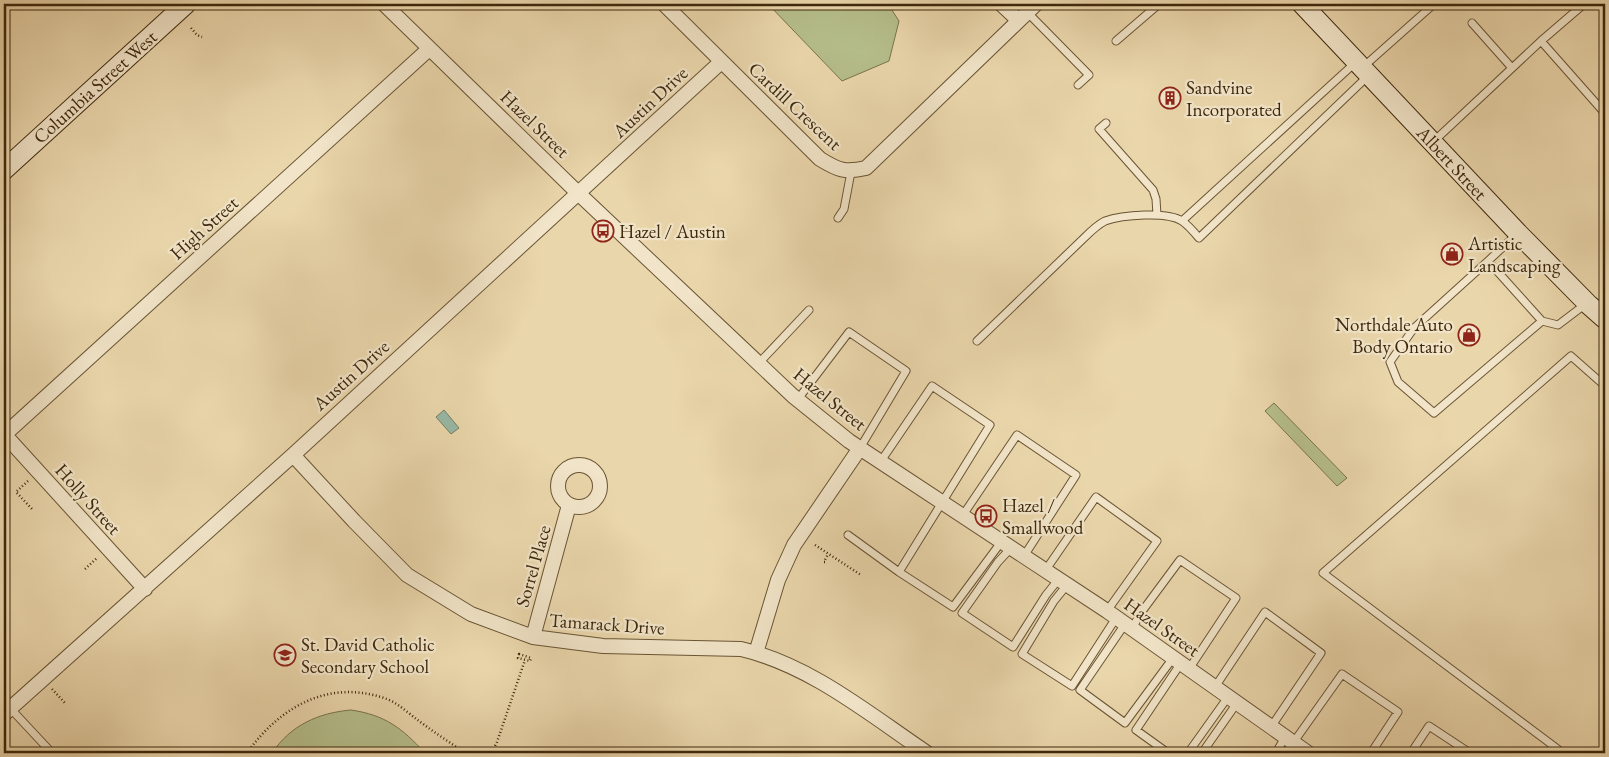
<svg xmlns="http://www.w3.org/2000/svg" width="1609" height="757" viewBox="0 0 1609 757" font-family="'EB Garamond',serif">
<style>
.green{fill:#b5be8b;stroke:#7a734c}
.water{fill:#98b9a6;stroke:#747f68}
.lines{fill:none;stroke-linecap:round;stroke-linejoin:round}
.lane-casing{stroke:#695434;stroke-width:9}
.street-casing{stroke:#695434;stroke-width:16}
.secondary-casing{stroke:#3e280c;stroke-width:21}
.path{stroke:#3e280c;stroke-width:2.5;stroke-dasharray:1 2.5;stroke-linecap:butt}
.lane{stroke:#f1e4c8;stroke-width:7}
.street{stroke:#f1e4c8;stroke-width:14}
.secondary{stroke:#f1e4c8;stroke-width:19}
.labels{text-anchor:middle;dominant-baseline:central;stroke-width:4.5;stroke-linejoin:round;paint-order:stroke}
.street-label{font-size:19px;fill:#3e280c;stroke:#f1e4c8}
.poi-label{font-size:19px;fill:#3e280c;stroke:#f1e4c8;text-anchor:start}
</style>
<rect width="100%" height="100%" fill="#ead6ab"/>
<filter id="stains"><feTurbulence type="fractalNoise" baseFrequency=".004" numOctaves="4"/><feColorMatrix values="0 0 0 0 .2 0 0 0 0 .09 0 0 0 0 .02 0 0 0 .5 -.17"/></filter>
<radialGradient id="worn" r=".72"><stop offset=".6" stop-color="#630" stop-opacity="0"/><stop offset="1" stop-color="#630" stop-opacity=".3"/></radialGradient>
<path class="green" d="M768,4H888L899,21L889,61L842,81Z
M1274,403L1347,478L1337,486L1265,411Z
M351,710C385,715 402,728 425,753H272C291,725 318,713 351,710Z"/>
<path class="water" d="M444,410L459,428L451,434L436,417Z"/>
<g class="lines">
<g class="lane-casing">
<path id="lane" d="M1027,12L1089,75L1078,85
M1472,23L1512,68
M1116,41L1159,4
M1541,41L1584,4
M1362,68L1434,4
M1106,123L1099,129L1153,190L1156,199L1157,215
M1433,142L1541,41L1602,110
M838,218L844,209L851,172
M1182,221L1356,62
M1488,261L1542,321L1434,413L1398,382L1390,362L1414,328L1488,261L1518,233
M1542,321L1558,325L1587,303
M977,341L1084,238C1090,232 1097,225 1105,221C1122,215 1167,211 1182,221C1188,225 1194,232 1199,238L1368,76
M759,363L809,310
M798,399L849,332L906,371L860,448
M881,461L932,386L990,425L899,572
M963,515L1017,435L1076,475L1024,556
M848,535L899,572L953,607L1002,541
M1011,548L998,562L962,613L1013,647L1046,595L1058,580
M1045,571L1096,497L1157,541L1107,611
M1067,585L1054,601L1022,654L1072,686L1116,618
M1125,624L1080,690L1125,723L1173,658
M1132,629L1140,614L1180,560L1236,598L1189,669
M1215,687L1265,612L1321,653L1271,727
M10,708L52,753
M1168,753L1136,730L1181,663
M1188,753L1228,697
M1202,753L1237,703
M1276,753L1285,737
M1286,753L1342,674L1398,712L1371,753
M1411,753L1429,726L1470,753
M1563,753L1323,573L1571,356L1605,386"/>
</g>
<g class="street-casing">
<path id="street" d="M384,4L578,193L793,396L849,441L1107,611L1308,753
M664,4L820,159C838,170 845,173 866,168L1036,4
M1001,4L1018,20
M4,434L145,589
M4,435L429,49
M293,455L354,521L407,575L471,614L533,637L603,646L741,649C810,665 869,714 927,753
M558 486a21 21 0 1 1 42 0a21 21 0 1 1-42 0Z
M533,637L569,505
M756,653L778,580L794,545L860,448
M4,714L293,455L721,62"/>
</g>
<g class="secondary-casing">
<path id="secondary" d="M1302,4L1518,233L1589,305L1605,319
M4,170L186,4"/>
</g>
<path class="path" d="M191,28L197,35L202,37
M28,481L16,492L32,509
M815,545L861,575
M825,562H824L828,554
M85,569L97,558
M519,654L531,658L530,661L518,658Z
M4,686L7,690
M52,689L65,703
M4,751L6,753
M247,753C279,708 327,679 384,698C397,702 408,713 419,721C434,732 450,743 466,753
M488,753L493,750L497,742L525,660"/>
<use href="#lane" class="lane"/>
<use href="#street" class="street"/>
<use href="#secondary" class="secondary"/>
</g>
<defs>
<g id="building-ring" transform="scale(1.125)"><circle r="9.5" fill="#f1e4c8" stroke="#8f2418" stroke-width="1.5"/><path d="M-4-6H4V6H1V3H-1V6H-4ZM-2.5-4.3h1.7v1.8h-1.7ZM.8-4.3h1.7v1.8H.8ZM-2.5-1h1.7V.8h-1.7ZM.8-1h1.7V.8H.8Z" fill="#8f2418"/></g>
<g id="bus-ring" transform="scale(1.125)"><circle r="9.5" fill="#f1e4c8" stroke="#8f2418" stroke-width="1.5"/><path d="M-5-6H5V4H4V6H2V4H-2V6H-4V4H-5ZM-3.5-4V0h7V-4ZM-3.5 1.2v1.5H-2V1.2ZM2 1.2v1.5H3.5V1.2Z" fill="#8f2418"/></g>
<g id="shop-ring" transform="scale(1.125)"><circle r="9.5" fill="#f1e4c8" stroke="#8f2418" stroke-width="1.5"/><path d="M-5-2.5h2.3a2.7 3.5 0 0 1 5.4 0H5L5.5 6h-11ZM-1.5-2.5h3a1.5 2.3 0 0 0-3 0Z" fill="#8f2418"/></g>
<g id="school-ring" transform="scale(1.125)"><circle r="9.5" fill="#f1e4c8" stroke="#8f2418" stroke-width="1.5"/><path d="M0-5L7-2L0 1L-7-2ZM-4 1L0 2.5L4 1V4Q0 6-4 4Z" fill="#8f2418"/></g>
</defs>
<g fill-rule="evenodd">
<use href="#building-ring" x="1170" y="98"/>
<use href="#bus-ring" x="603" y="231"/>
<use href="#shop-ring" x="1452" y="254"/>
<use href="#shop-ring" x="1469" y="335"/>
<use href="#bus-ring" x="986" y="516"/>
<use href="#school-ring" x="285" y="655"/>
</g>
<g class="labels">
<g class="street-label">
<text transform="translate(95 87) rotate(-42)">Columbia Street West</text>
<text transform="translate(650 102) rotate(-43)">Austin Drive</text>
<text transform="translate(795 106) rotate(43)">Cardill Crescent</text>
<text transform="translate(535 124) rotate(44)">Hazel Street</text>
<text transform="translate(1452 163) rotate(47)">Albert Street</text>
<text transform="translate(204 228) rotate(-42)">High Street</text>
<text transform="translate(351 375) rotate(-42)">Austin Drive</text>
<text transform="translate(830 399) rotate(39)">Hazel Street</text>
<text transform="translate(88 499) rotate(48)">Holly Street</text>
<text transform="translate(533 566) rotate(-74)">Sorrel Place</text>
<text transform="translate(607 624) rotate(4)">Tamarack Drive</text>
<text transform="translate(1162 627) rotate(35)">Hazel Street</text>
</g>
<g class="poi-label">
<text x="1186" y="87">Sandvine<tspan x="1186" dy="22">Incorporated</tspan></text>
<text x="619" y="231">Hazel / Austin</text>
<text x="1468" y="243">Artistic<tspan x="1468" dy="22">Landscaping</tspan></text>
<text x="1453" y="324" text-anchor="end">Northdale Auto<tspan x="1453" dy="22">Body Ontario</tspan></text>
<text x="1002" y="505">Hazel /<tspan x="1002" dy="22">Smallwood</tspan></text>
<text x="301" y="644">St. David Catholic<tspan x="301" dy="22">Secondary School</tspan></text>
</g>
</g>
<rect width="1609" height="757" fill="none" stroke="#ead6ab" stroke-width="20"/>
<rect x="5" y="5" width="1599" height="747" fill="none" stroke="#3e280c" stroke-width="2.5"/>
<rect x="10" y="10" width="1589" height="737" fill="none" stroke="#3e280c"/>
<rect width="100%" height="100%" filter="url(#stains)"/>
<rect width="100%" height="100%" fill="url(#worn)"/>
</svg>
